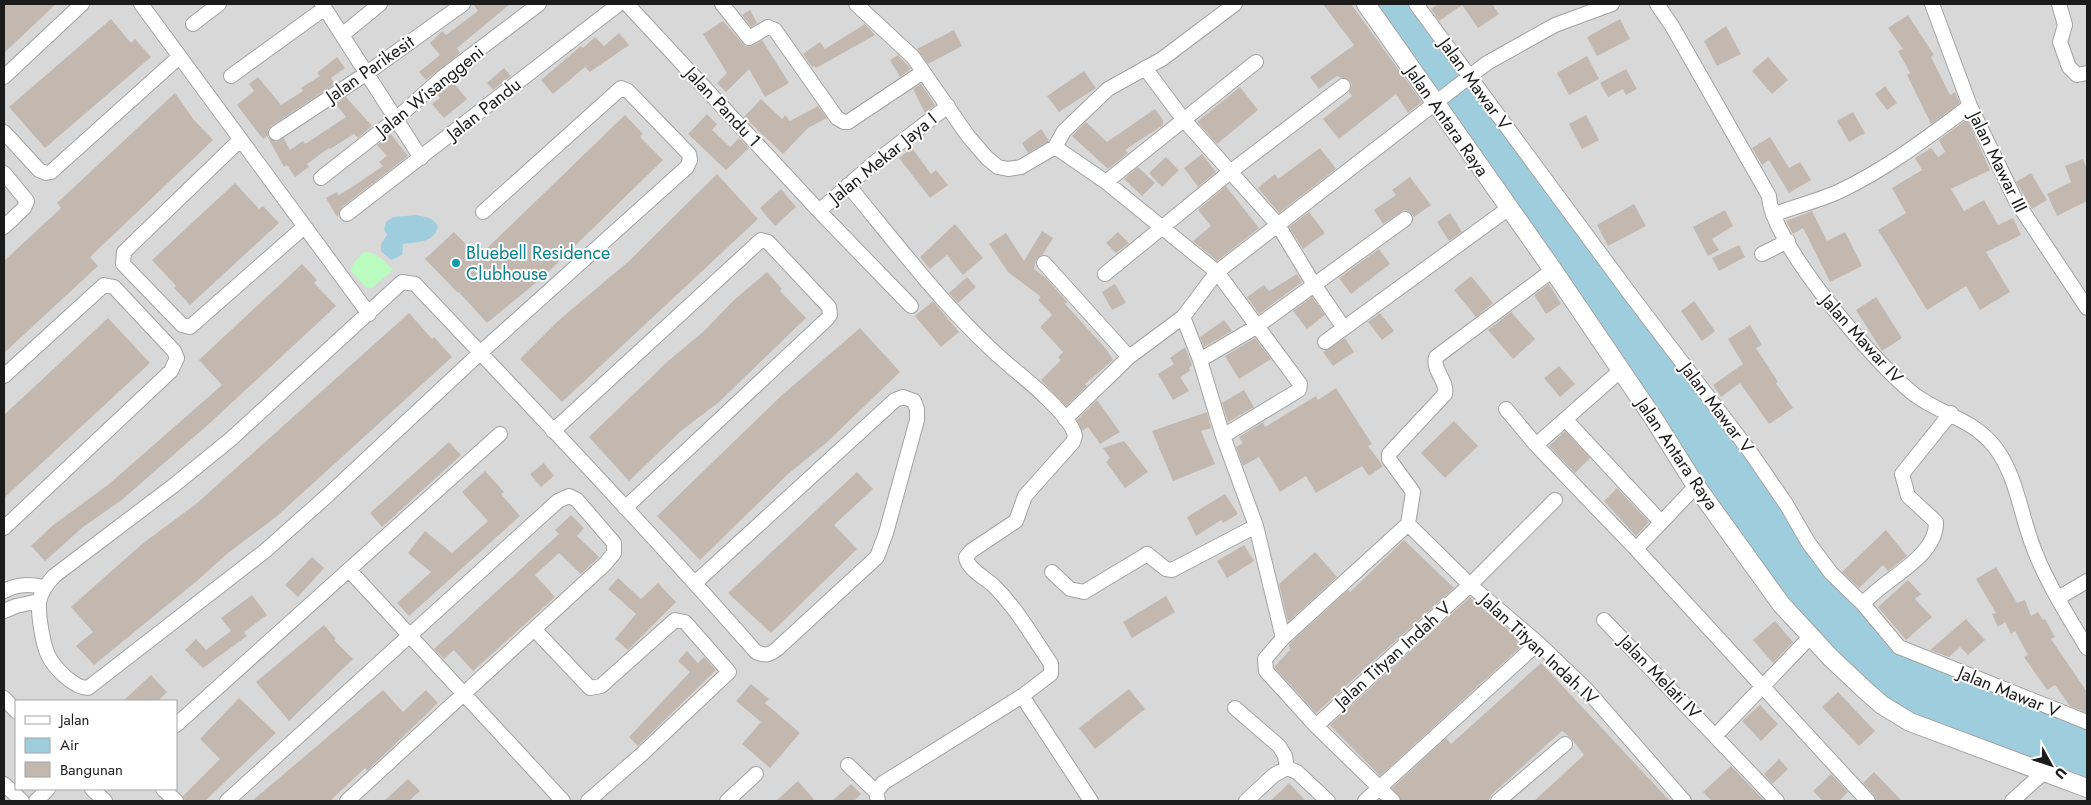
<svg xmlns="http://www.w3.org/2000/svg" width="2091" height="805" viewBox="0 0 2091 805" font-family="Jost,sans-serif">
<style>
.residential{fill:#d9d8d8;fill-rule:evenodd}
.park{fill:#bafbc0}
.water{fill:#9ecedd}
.building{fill:#c2b8b0}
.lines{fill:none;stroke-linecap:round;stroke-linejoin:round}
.minor-casing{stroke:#a2a2a2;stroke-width:16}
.tertiary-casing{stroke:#a2a2a2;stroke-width:20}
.minor{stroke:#fff;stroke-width:14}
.tertiary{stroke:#fff;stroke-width:18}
.culture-dot{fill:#0f9aa8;stroke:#fff;stroke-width:2}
.labels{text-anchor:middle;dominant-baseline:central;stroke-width:4;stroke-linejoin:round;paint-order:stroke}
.street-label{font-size:18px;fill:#1b1b1b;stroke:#fff}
.culture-label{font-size:18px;fill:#0d838f;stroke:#fff;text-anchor:start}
</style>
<rect width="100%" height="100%" fill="#ede9e0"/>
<path class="residential" d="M4,4H2087V801H4ZM16,701H176V789H16Z"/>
<path class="park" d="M364,252C377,252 385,261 393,270L372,288L366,287L351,271L353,264Z"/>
<path class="water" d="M1367,4H1416L1808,542L1899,647L2087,722V789L1910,722L1810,637Z
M416,215C425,217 434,217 438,227C434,243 416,242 403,244L402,255L391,260L381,251V244L387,235L384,229L386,222L393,217Z"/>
<path class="building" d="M4,4H56L4,53Z
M473,4H510L457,48L460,53L426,80L419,72L440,55L430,43L442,31L446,35L478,11Z
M1323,4H1351L1422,102L1408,113L1396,94L1339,139L1323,119L1352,96L1349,92L1352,85L1350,81L1337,76L1319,89L1310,77L1354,45Z
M1438,4H1492L1499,14L1478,28L1462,5L1439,21L1431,9Z
M750,10L757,23L751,27L742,15Z
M1908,15L1934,55L1931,57L1950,95L1955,92L1960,103L1931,124L1907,75L1910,73L1898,51L1903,49L1888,28Z
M111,19L131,43L135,39L151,57L45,148L9,107Z
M1620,19L1630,39L1597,56L1587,37Z
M723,21L745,46H753L762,40L789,83L765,97L749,69L726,92L717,83L727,73L703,34Z
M865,24L875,35L816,68L814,66L812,67L803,54L820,42L825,49Z
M1726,26L1741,54L1717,66L1704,41Z
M954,30L962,46L928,64L917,49Z
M619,33L629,45L590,72L585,67L553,94L541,80L581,46L583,48L595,37L604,46Z
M898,55L911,69L900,77L890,60Z
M1587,56L1599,79L1569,95L1557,73Z
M337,57L345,68L331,78L335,84L271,126L268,130V137L276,142L284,138L290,150L303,141L305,144L346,117L336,104L346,97L372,126L358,138L354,134L330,149L329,148L307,164L309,167L295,177L287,165L284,167L267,136L263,139L237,105L254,91L249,84L258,77L281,105L303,91L301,88L320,76L317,73Z
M1768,57L1788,80L1772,94L1752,71Z
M504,68L511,76L493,90L487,83Z
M1626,69L1637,89L1626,95L1623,89L1608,97L1600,83Z
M1084,71L1096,88L1059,112L1047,96Z
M452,81L467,99L444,118L432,104L440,98L437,94Z
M921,84L935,105L925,113L913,89Z
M1885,86L1897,103L1887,110L1875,94Z
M1240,87L1258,110L1217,144L1197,122Z
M175,93L194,120L213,140L90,257L98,266L4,353V261L61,208L57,203Z
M761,99L782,119L785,115L790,121L818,106L827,118L808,128L783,154L744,117Z
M1155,109L1163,120V125L1125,150L1128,153L1108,169L1072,136L1086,122L1107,142Z
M1853,112L1865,133L1849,142L1837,121Z
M707,114L717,124L712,130L730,147L739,138L749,148L726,170L688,134Z
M625,115L643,134L640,137L663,160L543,277L487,323L459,292L458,293L425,259L454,232L478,257Z
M1586,115L1599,140L1582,149L1569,124Z
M1967,119L1990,170L1951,189L1964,211L1984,200L1998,225L2013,218L2021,235L1986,252L2010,292L1980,310L1966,286L1927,310L1878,230L1906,213L1892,188L1922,170L1915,158L1931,148L1938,157L1945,152L1939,140Z
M1041,129L1049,141L1028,153L1022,143Z
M391,134L408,156L342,207L337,217L326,198L337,192L339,195L352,187L383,166L379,162L387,156L377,145Z
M1770,137L1789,168L1800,162L1811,180L1789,193L1769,160L1762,165L1752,148Z
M912,148L931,174L936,170L948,185L930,198L899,158Z
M1320,148L1336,169L1279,213L1258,188L1275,174L1278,179Z
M1202,154L1216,172L1198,187L1184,168Z
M1166,157L1179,170L1162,187L1149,173Z
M2083,159L2087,169V201L2057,216L2047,194L2071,182L2065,166Z
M1138,167L1155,183L1142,196L1124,179Z
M2031,173L2047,200L2032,209L2016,182Z
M717,174L758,219L562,402L520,359L558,321L629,261Z
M1410,177L1431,205L1414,217L1409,211L1404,210L1383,224L1374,210L1396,195L1392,190Z
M235,183L259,209L263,206L279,223L190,305L174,288L176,286L152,260Z
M1226,186L1259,228L1217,261L1193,241L1211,226L1198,210Z
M781,189L796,207L775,226L760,208Z
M1634,204L1646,226L1608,246L1597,225Z
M1725,210L1733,226L1712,239L1719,250L1708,256L1693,227Z
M1812,211L1827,241L1845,232L1862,266L1830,282L1803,228L1793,234L1786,221Z
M1309,212L1325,233L1303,249L1289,227Z
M1450,213L1462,232L1449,241L1437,222Z
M955,224L983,258L963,275L947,255L930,269L920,257Z
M1042,231L1053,238L1043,254L1036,260L1034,269L1046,278L1067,302L1065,304L1107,350L1113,360L1085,384L1087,386L1066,406L1041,380L1061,360L1058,357L1063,352L1040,327L1052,315L1038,300L1041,297L1008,272L989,244L1006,233L1024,261Z
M1118,232L1129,243L1116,253L1106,243Z
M1739,245L1745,257L1719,271L1712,258Z
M1379,249L1390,264L1351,294L1339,278Z
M302,264L317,280L314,283L336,306L210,423L123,499L83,527L45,561L31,546L52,526L109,484L222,385L199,360Z
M767,272L782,289L780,291L806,318L719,402L681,431L629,481L589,437L667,362L703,332L734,300Z
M1297,274L1302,282L1259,314L1247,297L1264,285L1269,291Z
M1471,276L1493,303L1476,317L1454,290Z
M967,277L976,287L958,303L949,293Z
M1115,284L1126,303L1112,310L1102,292Z
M1549,284L1561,304L1546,314L1534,295Z
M1312,297L1325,315L1307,329L1293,311Z
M1876,297L1902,338L1882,351L1856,310Z
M933,301L959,332L941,347L915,316Z
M1694,301L1715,331L1702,341L1681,311Z
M1511,312L1535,339L1513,359L1488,330Z
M409,313L432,339L434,337L452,357L276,517L228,553L198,580L94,665L76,646L93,632L71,607L142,544L196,504Z
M1380,313L1394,331L1382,340L1368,322Z
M108,318L150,363L4,498V415Z
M1224,320L1232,331L1204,347L1200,337Z
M1750,325L1762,345L1756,348L1778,382L1776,383L1793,408L1769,424L1740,383L1721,397L1713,385L1743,364L1728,339Z
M860,328L900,372L826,443L787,475L700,560L657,516L781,396Z
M1255,338L1271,359L1239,379L1225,356Z
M1345,338L1354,352L1333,366L1323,352Z
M1185,347L1192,365L1189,368L1190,371L1180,377L1189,391L1173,400L1158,374L1174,364L1170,358Z
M1559,366L1575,384L1560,397L1544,378Z
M1336,388L1372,444L1368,446L1383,466L1369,476L1362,466L1316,493L1306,476L1280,492L1259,457L1243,466L1236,447L1243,443L1239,437L1263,422L1265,427L1316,396L1318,400Z
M1244,390L1254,407L1228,422L1222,403Z
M1097,400L1120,432L1100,444L1088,427L1082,431L1077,420Z
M1207,412L1211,428L1201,431L1215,464L1173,481L1152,431Z
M1454,421L1478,446L1445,478L1421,453Z
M1565,431L1590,458L1575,473L1549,446Z
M1124,441L1148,472L1125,488L1106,462L1110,458L1103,448Z
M449,442L461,455L382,527L370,513Z
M544,463L554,476L541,487L530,474Z
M485,471L504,492L501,494L520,516L409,616L397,603L431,572L408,553L425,531L452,553L488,521L462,492Z
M857,472L873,489L834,525L857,549L771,633L728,593Z
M1617,488L1649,522L1636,536L1604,501Z
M1225,494L1238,514L1223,523L1221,520L1196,536L1187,517Z
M571,515L584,528L577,536L599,557L581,574L559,553L535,575L555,597L473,671L454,650L444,659L434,649L559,534L555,530Z
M1886,530L1907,556L1888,571L1883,565L1859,588L1842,572Z
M1404,540L1454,588L1316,713L1274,667L1290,650L1289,644L1348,590L1350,592Z
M1244,545L1254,561L1227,578L1217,561Z
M1315,552L1337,577L1288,622L1279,584Z
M312,557L324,568L298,597L285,585Z
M1996,567L2017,603L2025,600L2031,616L2038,612L2043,620L2045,619L2055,637L2051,639L2087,692V713L2070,706L2055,685L2047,690L2024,657L2028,655L2015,631L2011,634L2005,622L1998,627L1992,614L1996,613L1976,579Z
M618,578L641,599L658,583L676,602L628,650L615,639L636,614L608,589Z
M1908,580L1921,594L1915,599L1932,617L1906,640L1878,607Z
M252,595L267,615L244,632L247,636L203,668L185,650L196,639L206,650L231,631L221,618Z
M1166,596L1175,612L1132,638L1123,622Z
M1470,597L1524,644L1380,776L1330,725Z
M1966,619L1985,640L1968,655L1960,647L1949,657L1930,650Z
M1775,621L1793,642L1773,663L1753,640Z
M324,625L336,639L334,640L353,659L289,721L256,682Z
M687,651L698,663L704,657L716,670L638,746L629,737L690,672L678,661Z
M1541,663L1670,801H1534L1584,755L1571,738L1562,731L1492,794L1488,801H1402L1392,788L1446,738L1451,744Z
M151,675L167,692L158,701H123Z
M751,684L769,699L765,703L800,733L770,768L742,744L761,722L736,701Z
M1129,689L1145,709L1095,749L1079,728Z
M383,690L403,712L426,690L438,703L367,771L365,768L330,801H252Z
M1838,692L1875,731L1859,746L1822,707Z
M239,698L276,733L205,801H185L183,796L220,759L200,739Z
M1760,705L1778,724L1761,741L1742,721Z
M1779,759L1788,769L1772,784L1764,774Z
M1731,766L1751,787L1765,801H1712L1703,792Z
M1874,772L1902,801H1877L1874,795L1863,783Z
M1831,774L1848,792L1839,801H1823L1813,791Z
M408,779L420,791L409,801H384Z
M798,781L815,801H776Z
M1289,783L1306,801H1270L1282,790Z
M851,784L861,794L854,801H832Z"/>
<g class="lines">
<g class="minor-casing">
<path id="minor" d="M141,4L369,314
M322,4L421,158
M627,4L819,211L911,306
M722,4L749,38L768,27L775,30L837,118L844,122H848L923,72
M856,4L913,57L968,136L987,158L998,167L1008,169L1021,167L1055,147L1064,131L1108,89L1162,59L1235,4
M1416,4L1630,294L1751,453L1786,504L1808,542L1831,573L1863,604L1899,647L2087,722
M1657,4L1672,26L1769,196C1771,243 1877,366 1915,395C1942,415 1971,418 1994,446C2015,472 2020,510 2031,541C2044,579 2067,614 2087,648
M1932,4L1970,106L2016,201L2087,308
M2059,4L2065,25L2060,42L2069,67L2077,75L2087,73
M193,24L219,4
M342,35L380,4
M1145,68L1183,119L1278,225L1313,283L1344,328
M231,76L325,8
M4,77L82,4
M4,132L39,170L46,173L51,172L179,57
M276,133L367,73L463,4
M240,140L124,252L123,264L182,325L190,327L304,227
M1055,147L1106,182L1217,272L1300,384L1299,390L1223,436
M4,173L27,201L24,208L4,227
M321,178L396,119L444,76L539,4
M1106,182L1256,62
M848,185C900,248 949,314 1011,367C1026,379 1072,417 1075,436L1073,442L1025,496L1016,521L971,551L966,557C967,569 986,578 994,586C1017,609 1033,637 1051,664V674L1022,696L883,783L876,792L878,801
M819,211L875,162L948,106
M483,212L621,88L628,91L689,154L690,160L687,167L480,353L328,495L265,551L88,688C74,688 54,668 48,655C43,645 38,614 39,602C41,591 48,583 54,576L173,486L231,439L402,282L415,284C530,405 646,527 756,652C766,656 769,655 777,649L877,557L886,533L917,420V409L914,401L903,397L895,400L695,583
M347,214L619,4
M1773,215C1795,206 1822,200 1842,190C1888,168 1929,136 1970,106
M1762,254L1788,241
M1044,263L1129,357
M1105,274L1230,172L1343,86
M1183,317L1200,360L1223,436L1256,526L1283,638
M1325,342L1509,208
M1200,360L1256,327L1405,219
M4,376L104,285L114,287L174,351L177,358L171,371L4,528
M1506,409L1536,445L1621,370
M1065,419L1129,357L1183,317L1217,272L1487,63L1555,25L1612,4
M1565,419L1661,522
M553,431L761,240L768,242L829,307L830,315L826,320L625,508
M1536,445L1636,549
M1696,486L1636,549L1868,801
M1408,524L1470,585L1538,643L1586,689L1684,801
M349,570L563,801
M1052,572L1070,589L1084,592L1144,556L1147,554L1166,569L1172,570L1256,526
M4,591C18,584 29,584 44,587
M2058,598L2087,581
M1863,604C1883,579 1937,558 1936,522L1908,496L1902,474L1951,413
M4,611L16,606L39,601
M1604,620L1777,801
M535,630L590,688L601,686L675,620L685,622L729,672L641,755L588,801
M1022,696L1091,801
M4,698L16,711
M1235,708L1279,746L1285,756L1287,768
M176,725L500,434
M1316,726L1470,585L1555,500
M1716,735L1810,637
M848,765L876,792
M4,784L22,801
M92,789L105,801
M163,789L176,801
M36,801L48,789
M227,801L558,501L569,496L577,500L614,543V553L605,564L347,801
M727,801L756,774
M1246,801L1274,775L1287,768L1297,772L1328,801
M1365,801L1538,643
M1393,801L1316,726L1266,671L1265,659L1283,638L1408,524L1413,492L1389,459V454L1445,394C1448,381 1432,370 1436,357L1553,270
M1498,801L1565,744
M2012,801L2043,773"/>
</g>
<g class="tertiary-casing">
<path id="tertiary" d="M1366,4L1553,270L1654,419L1696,486L1781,604L1831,658L1866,691L1882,705L1910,722L2087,788"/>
</g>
<use href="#minor" class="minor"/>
<use href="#tertiary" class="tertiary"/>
</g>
<circle class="culture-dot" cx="456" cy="263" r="5"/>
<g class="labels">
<g class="street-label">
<text transform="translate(370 69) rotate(-35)">Jalan Parikesit</text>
<text transform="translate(1475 84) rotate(54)">Jalan Mawar V</text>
<text transform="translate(430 91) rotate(-39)">Jalan Wisanggeni</text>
<text transform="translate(723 107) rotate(47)">Jalan Pandu 1</text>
<text transform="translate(484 109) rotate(-38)">Jalan Pandu</text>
<text transform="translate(1447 121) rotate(55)">Jalan Antara Raya</text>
<text transform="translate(883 158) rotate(-39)">Jalan Mekar Jaya I</text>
<text transform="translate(1998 162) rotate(64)">Jalan Mawar III</text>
<text transform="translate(1862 339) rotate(48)">Jalan Mawar IV</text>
<text transform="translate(1717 408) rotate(53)">Jalan Mawar V</text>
<text transform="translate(1677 454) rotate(56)">Jalan Antara Raya</text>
<text transform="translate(1539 649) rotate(43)">Jalan Tityan Indah IV</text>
<text transform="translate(1393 655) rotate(-42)">Jalan Tityan Indah V</text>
<text transform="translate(1660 677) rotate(46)">Jalan Melati IV</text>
<text transform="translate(2009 692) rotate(22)">Jalan Mawar V</text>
</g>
<g class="culture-label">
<text x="466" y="253">Bluebell Residence<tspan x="466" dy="21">Clubhouse</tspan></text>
</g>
</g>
<rect width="2091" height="805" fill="none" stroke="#1b1b1b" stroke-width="10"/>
<rect x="15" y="700" width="162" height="90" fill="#ffffff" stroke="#a4a4a4"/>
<rect x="25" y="716" width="25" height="8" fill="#ffffff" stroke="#a4a4a4"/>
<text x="60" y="725" font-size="15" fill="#1b1b1b">Jalan</text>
<rect x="25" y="738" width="25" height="15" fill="#9ecedd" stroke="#a4a4a4"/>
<text x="60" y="750" font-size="15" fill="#1b1b1b">Air</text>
<rect x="25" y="762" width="25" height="15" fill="#c2b8b0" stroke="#a4a4a4"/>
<text x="60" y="775" font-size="15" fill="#1b1b1b">Bangunan</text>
<g transform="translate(2051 765) rotate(130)" stroke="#ffffff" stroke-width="4" paint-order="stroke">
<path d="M0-4L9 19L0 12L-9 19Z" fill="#1b1b1b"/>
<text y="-8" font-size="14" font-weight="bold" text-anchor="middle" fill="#1b1b1b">U</text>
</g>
</svg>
